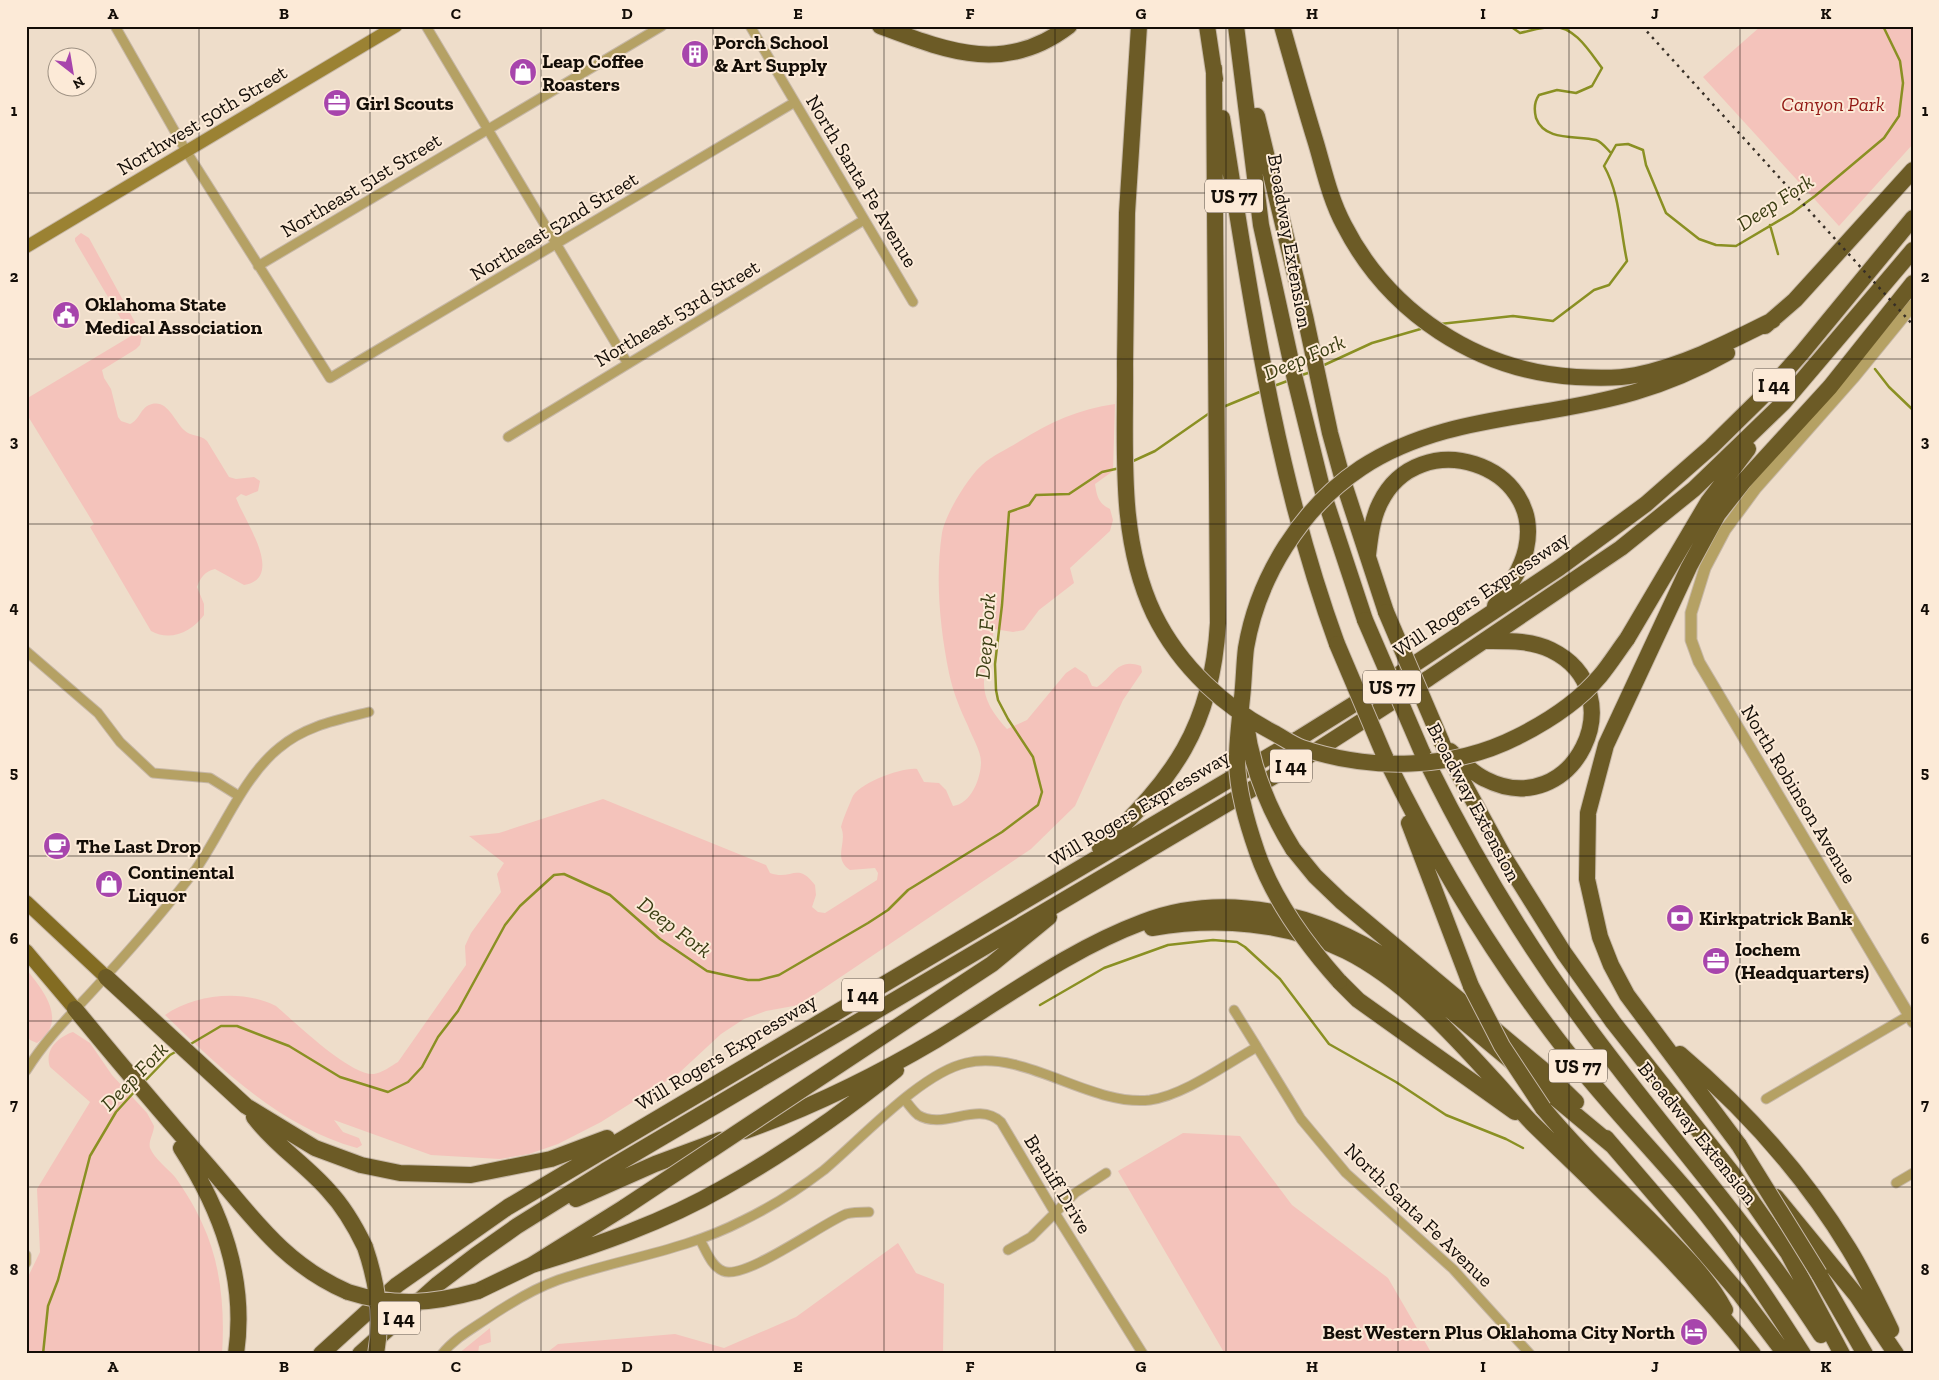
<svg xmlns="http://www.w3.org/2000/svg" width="1939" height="1380" viewBox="0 0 1939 1380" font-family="'Zilla Slab',serif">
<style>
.green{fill:#f4c3bb}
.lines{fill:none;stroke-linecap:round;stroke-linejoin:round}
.stream{stroke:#8a9023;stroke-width:2.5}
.minor-casing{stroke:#c7b8a7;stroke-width:11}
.tertiary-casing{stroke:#c7b8a7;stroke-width:13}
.secondary-casing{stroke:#c7b8a7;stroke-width:14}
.primary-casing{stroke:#c7b8a7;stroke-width:16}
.motorway-casing{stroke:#c7b8a7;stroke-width:18}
.minor{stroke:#b5a164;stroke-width:9}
.tertiary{stroke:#b5a164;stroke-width:11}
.secondary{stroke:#9b8233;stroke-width:12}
.primary{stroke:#836c22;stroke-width:14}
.motorway{stroke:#6c5b26;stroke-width:16}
.rail{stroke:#362e26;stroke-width:2.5;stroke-dasharray:2.5 5;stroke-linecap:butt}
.motorway-bridge-casing{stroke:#c7b8a7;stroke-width:18;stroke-linecap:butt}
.motorway-bridge{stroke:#6c5b26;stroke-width:16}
.grid{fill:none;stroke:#130d07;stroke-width:1;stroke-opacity:0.55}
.labels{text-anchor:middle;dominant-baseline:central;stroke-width:4;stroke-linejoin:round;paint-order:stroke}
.shield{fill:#fcead7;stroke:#594f45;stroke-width:1}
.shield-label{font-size:19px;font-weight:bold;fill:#130d07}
.poi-label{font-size:20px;font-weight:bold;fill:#130d07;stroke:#fcead7;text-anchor:start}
.park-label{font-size:20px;font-style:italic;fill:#921914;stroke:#fcead7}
.street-label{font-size:20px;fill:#130d07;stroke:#fcead7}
.water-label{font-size:21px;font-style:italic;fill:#3a3d12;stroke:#fcead7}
.neatline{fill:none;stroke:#130d07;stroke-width:2}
.grid-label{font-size:16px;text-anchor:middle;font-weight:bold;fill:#130d07}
</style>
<rect width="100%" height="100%" fill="#eeddca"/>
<path class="green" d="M1761,26H1913V144L1839,226L1703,77Z
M81,233L89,238L142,335L140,345L136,349L102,370L104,378L111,389L118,417L121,421L130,424C140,420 140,407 152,404C168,400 175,422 184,430C191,437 200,434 207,441L229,477L236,479L254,477L260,481L258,491L246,496L241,494L236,498C244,520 286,578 244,585L215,569C205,571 200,578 197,587L204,604V615C192,632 170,642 151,631L90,527L94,524L26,413V399L131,336L75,241V238Z
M1115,404L1113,471L1095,484C1097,496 1098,503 1110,509L1113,520L1110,531L1070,568L1074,583L1039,610L1024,630L1013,632L994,629C986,675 971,690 1007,729L1027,720L1066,673L1075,667L1087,675L1092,686L1097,687C1114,676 1117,657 1141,666L1142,672L1123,700L1075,806L1031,849L799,1005L766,1011L744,1019L721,1034L679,1073L601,1122L558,1144L529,1154L500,1159L431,1155L334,1120L343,1132L359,1138L362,1145L357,1148C281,1127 221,1069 165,1015C195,994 243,989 276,1006C295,1022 350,1076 374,1074C382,1073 391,1066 398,1062L466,965L465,946L471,933L501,892L497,874L504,863L469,836L499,833L603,799L766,865L770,873C792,881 797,861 815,885L816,895L812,907L818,912L825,913L877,880L878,873L875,868L850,870C832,858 848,843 841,827C844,816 848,808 852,798C857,784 902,767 917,769L924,782L939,783L946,790L953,806C971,804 981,778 981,762C981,751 972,737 968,726C960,709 953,692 949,673C940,628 935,579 942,533C945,515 968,477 982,465C993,455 1008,449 1020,441C1050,422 1079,409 1115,404Z
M26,969C43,990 69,1021 37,1043L30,1040L26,1033Z
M73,1032L90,1043L112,1075L147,1113L154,1126C154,1133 148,1141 150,1148C154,1158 168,1169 175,1177C185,1191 195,1207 202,1223C221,1263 225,1310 222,1354H26V1281L40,1252L37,1189L90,1102L50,1067C44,1050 58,1037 73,1032Z
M1183,1133L1240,1136L1292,1205L1388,1278L1432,1354H1225L1118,1171Z
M898,1243L916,1273L944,1284L943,1354H545L558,1344L675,1334L724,1348L796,1317Z
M490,1328L491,1342L479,1346L478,1354H458Z"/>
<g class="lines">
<path class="stream" d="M1510,26L1520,33C1530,31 1541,27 1552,27C1574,25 1590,52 1602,68L1592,86L1576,93L1557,90L1539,95C1534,102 1534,110 1536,118C1545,142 1577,135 1596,140C1602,142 1607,149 1611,153
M1770,225L1778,254
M1440,324L1513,316L1553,321L1594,290L1609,285L1627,261C1620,229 1620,194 1604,166L1616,145L1628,144L1643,150L1646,165L1666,213L1699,239L1716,245L1736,246L1792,213L1815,196L1884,138L1899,116L1903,83L1900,61L1883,26
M1322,366L1372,343L1424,328
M1875,369L1889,387L1913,410
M1299,376L1311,372
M1274,386L1290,380
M1223,407L1262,391
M1131,462L1155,451L1211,412
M1040,1005L1104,968L1168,945L1213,940L1237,942L1245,947L1280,979L1329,1044L1396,1082L1446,1115L1506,1139L1523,1148
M189,1045L221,1026H237L289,1046L340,1077L388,1092L408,1082L422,1067L438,1037L458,1011L505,925L520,906L554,875L564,874L610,895L660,939L707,971L748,980H759L779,975L868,923L888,910L908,890L1002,832L1038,805L1042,792L1033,757L1008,719L998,700L996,690L995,664L1002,605L1009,512L1029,505L1036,495L1069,494L1102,472L1120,468
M143,1083L170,1055L177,1051
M43,1354L48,1306L58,1280L90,1156L116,1112L136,1090"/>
<g class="minor-casing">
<path id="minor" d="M115,26L186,151L330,378L795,102
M426,26L628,364
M750,26L913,302
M258,266L662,26
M508,437L864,220
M26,651L98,713L120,742L153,773L210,778L239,796
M1257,1047L1301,1119L1346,1173L1453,1269L1530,1354
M26,1071C48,1035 78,1008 106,976C137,942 168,906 196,869C222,832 243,777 279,748C305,726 337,720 369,712
M1766,1099L1913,1013
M905,1100C909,1105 913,1111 918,1115C944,1131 977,1100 1001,1122L1055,1213L1143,1354
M1896,1183L1913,1173
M700,1240C706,1250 711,1266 723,1271C744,1281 823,1223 846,1214C853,1212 862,1212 869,1212
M1008,1250L1031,1237L1075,1193L1106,1173
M26,1255V1263
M442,1354C454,1339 470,1330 485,1320C507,1305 533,1289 558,1280C619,1259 684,1251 742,1221C771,1207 798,1190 824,1170C861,1139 921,1073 966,1063C1025,1049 1091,1107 1150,1100C1185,1095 1226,1064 1257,1047L1234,1010"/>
</g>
<g class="tertiary-casing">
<path id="tertiary" d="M1913,305L1855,376L1756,488L1725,530L1705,568L1691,613V640L1699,662L1913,1022"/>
</g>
<g class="secondary-casing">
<path id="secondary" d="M26,247L396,26"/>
</g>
<g class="primary-casing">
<path id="primary" d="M26,902L106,977
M26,951L75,1009"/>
</g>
<g class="motorway-casing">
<path id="motorway" d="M880,26C947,51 1005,75 1069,26
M1207,26L1215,79
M1236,26L1261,225L1294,375L1324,496L1365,620
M1282,26C1293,65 1304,104 1316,143C1324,170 1330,199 1344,225C1389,313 1477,371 1576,377C1595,378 1617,379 1636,375C1685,365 1729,342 1773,320
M1257,116L1305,316L1330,433L1344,484L1386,612
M1222,118C1251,299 1274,471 1337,644
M1765,326L1795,300L1913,170
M1125,364L1127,213L1139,26
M1536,413C1609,401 1661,390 1727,353
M1368,555C1370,538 1372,519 1380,503C1419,423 1545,464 1526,549C1521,571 1508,588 1495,606
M1627,639L1708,502L1748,449
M1444,747L1504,857L1564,953L1613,1022L1733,1174L1788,1253L1842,1354
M1450,751C1461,761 1472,773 1485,779C1573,824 1637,692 1551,650C1531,640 1507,641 1484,641
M1422,752C1467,845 1520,935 1581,1018C1659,1126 1749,1223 1821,1335
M1385,757C1436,862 1496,961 1568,1053C1606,1102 1649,1146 1689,1193C1731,1243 1768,1299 1803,1354
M1409,823L1471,986
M1100,848C1173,779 1212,728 1218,623L1214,68
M1293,849L1315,876L1341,901L1542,1069L1576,1102
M1152,928C1217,917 1286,922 1346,951C1404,980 1451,1033 1494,1080C1508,1095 1519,1110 1533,1124C1608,1197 1688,1271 1753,1354
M106,977L246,1106L315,1148L361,1165L400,1173L471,1175L551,1159L607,1138
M1339,981L1358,1000L1515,1112
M957,987L992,964L1049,917
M75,1009C117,1060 160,1111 203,1160C250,1213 281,1263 348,1292
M1680,1054C1746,1110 1804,1175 1849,1249C1865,1275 1878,1303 1891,1330
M1543,1108C1575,1147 1612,1182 1648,1218C1676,1247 1706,1274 1725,1310
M254,1117C275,1145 305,1164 328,1190C344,1207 355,1226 365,1247
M745,1131C812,1107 875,1076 936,1040C1004,999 1068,950 1143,922C1226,890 1320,914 1391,961L1613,1146
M1606,1138L1739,1293L1785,1354
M1739,1145L1627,995L1611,965L1600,937L1587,879L1588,813L1606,745L1689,567L1718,514L1744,481L1830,387L1913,283
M181,1148C221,1210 247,1278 236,1354
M1776,1197L1857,1296L1896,1354
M576,1199L655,1164L720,1140
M532,1265C598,1245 664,1222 723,1188C784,1154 841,1114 896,1070
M1819,1274L1865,1354
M478,1291L532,1265L625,1207
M321,1354L397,1285L508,1207L1298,739L1359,701L1559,568L1646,504L1711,447L1769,390L1801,354L1913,218
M360,1354L438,1284L476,1255L517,1226L605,1171L1308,756L1429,678L1621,548L1694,489L1783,403L1913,250"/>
</g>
<use href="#minor" class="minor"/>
<use href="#tertiary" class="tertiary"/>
<use href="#secondary" class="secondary"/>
<use href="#primary" class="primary"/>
<use href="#motorway" class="motorway"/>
<path class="rail" d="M1642,26L1913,325"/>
<g class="motorway-bridge-casing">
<path id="motorway-bridge" d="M1125,364C1126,448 1117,536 1154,614C1180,667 1225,708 1276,734C1285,739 1293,745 1302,748C1370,771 1452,770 1517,737C1547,722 1579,701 1600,676C1610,664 1618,651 1627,639
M1386,612L1442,743
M1365,620L1422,752
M1337,644L1385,757
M1246,724C1252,770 1269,810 1293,849
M1339,981C1305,943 1274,901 1257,852C1247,823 1237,790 1237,759C1237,739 1240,718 1242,698C1244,681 1244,664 1246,648C1258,577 1301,508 1361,468C1414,433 1474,423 1536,413
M1471,986L1502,1046L1543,1108
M1739,1145L1819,1274
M625,1207L957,987
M365,1247C377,1282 383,1317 376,1354
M348,1292C395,1307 431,1304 478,1291"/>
</g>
<use href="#motorway-bridge" class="motorway-bridge"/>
</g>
<path class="grid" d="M199,26V1354M370,26V1354M541,26V1354M713,26V1354M884,26V1354M1055,26V1354M1226,26V1354M1398,26V1354M1569,26V1354M1740,26V1354M26,193H1913M26,359H1913M26,524H1913M26,690H1913M26,856H1913M26,1021H1913M26,1187H1913"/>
<defs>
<g id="building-disc" transform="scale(1.4375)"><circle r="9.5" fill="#a745ac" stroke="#fcead7"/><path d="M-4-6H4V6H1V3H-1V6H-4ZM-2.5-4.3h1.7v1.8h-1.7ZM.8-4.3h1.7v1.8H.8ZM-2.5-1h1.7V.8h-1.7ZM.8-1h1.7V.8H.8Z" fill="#fff"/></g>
<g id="shop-disc" transform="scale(1.4375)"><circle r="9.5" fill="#a745ac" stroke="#fcead7"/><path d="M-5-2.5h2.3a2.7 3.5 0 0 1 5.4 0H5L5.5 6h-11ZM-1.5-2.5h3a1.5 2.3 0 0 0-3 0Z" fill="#fff"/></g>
<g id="office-disc" transform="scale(1.4375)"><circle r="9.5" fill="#a745ac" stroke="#fcead7"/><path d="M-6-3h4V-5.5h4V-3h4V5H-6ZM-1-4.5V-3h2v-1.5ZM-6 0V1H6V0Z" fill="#fff"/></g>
<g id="civic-disc" transform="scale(1.4375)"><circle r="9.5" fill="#a745ac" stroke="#fcead7"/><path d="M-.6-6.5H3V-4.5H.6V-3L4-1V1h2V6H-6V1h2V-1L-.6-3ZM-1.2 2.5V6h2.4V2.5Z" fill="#fff"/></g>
<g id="cafe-disc" transform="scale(1.4375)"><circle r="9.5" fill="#a745ac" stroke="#fcead7"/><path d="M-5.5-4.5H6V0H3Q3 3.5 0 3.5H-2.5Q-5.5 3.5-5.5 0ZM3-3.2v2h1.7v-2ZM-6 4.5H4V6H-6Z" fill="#fff"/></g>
<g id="bank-disc" transform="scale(1.4375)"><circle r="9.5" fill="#a745ac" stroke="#fcead7"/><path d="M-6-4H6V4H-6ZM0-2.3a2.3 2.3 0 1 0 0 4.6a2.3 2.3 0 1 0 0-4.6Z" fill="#fff"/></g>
<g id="hotel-disc" transform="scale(1.4375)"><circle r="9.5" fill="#a745ac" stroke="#fcead7"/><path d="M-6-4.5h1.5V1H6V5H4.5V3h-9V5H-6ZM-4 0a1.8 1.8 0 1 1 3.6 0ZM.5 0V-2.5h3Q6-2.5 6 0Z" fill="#fff"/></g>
</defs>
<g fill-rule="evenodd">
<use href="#building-disc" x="695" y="54"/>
<use href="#shop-disc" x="523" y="72"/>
<use href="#office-disc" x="337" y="103"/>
<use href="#civic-disc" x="66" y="315"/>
<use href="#cafe-disc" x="57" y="846"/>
<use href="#shop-disc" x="109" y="884"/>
<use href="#bank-disc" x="1680" y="918"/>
<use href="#office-disc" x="1716" y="961"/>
<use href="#hotel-disc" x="1694" y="1332"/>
</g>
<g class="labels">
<g class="shield">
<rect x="1205" y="179.5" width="58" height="33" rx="4"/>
<rect x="1753" y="368.5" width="42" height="33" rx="4"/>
<rect x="1363" y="670.5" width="58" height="33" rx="4"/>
<rect x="1270" y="749.5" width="42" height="33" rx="4"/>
<rect x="842" y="978.5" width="42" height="33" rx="4"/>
<rect x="1549" y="1049.5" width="58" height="33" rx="4"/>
<rect x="378" y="1301.5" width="42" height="33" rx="4"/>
</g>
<g class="shield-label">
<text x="1234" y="196">US 77</text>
<text x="1774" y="385">I 44</text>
<text x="1392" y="687">US 77</text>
<text x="1291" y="766">I 44</text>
<text x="863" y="995">I 44</text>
<text x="1578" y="1066">US 77</text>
<text x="399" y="1318">I 44</text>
</g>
<g class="poi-label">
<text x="714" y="42">Porch School<tspan x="714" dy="23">&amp; Art Supply</tspan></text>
<text x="542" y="61">Leap Coffee<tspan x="542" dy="23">Roasters</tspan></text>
<text x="356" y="103">Girl Scouts</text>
<text x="85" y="304">Oklahoma State<tspan x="85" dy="23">Medical Association</tspan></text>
<text x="76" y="846">The Last Drop</text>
<text x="128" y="872">Continental<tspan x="128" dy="23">Liquor</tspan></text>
<text x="1699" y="918">Kirkpatrick Bank</text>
<text x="1735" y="949">Iochem<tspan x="1735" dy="23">(Headquarters)</tspan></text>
<text x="1675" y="1332" text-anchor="end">Best Western Plus Oklahoma City North</text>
</g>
<g class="park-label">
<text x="1833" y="104">Canyon Park</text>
</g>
<g class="street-label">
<text transform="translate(202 120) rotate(-31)">Northwest 50th Street</text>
<text transform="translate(862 181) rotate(59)">North Santa Fe Avenue</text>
<text transform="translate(361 185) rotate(-31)">Northeast 51st Street</text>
<text transform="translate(554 226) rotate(-31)">Northeast 52nd Street</text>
<text transform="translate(1290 241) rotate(80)">Broadway Extension</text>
<text transform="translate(677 313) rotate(-31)">Northeast 53rd Street</text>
<text transform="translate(1481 594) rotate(-34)">Will Rogers Expressway</text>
<text transform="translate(1799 794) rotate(59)">North Robinson Avenue</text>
<text transform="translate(1474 802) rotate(62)">Broadway Extension</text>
<text transform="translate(1139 808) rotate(-31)">Will Rogers Expressway</text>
<text transform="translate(726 1052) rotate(-31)">Will Rogers Expressway</text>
<text transform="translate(1698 1133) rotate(51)">Broadway Extension</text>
<text transform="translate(1058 1184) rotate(59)">Braniff Drive</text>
<text transform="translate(1419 1215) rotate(44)">North Santa Fe Avenue</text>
</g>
<g class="water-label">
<text transform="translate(1775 202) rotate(-33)">Deep Fork</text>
<text transform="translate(1304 357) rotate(-23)">Deep Fork</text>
<text transform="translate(985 636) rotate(-86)">Deep Fork</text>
<text transform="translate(675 927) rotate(37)">Deep Fork</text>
<text transform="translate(134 1076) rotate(-46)">Deep Fork</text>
</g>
</g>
<rect width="1939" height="1380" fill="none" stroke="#fcead7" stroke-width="55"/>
<g transform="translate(72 72) rotate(149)"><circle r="24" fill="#fcead7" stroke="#9f9284"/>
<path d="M0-4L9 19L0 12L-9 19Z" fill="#a745ac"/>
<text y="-8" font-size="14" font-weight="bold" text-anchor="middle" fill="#130d07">N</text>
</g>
<rect x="28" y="28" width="1884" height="1324" class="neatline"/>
<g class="grid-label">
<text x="113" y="19">A</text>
<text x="284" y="19">B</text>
<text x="456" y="19">C</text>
<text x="627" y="19">D</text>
<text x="798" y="19">E</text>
<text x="970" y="19">F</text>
<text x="1141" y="19">G</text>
<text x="1312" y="19">H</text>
<text x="1483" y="19">I</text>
<text x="1655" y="19">J</text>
<text x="1826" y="19">K</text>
<text x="14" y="116">1</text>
<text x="1925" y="116">1</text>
<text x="14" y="282">2</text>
<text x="1925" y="282">2</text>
<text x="14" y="447">3</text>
<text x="1925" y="447">3</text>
<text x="14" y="613">4</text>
<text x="1925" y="613">4</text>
<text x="14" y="778">5</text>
<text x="1925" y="778">5</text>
<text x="14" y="944">6</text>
<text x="1925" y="944">6</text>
<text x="14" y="1110">7</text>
<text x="1925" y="1110">7</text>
<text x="14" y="1275">8</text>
<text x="1925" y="1275">8</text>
<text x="113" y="1372">A</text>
<text x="284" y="1372">B</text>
<text x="456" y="1372">C</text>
<text x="627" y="1372">D</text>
<text x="798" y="1372">E</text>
<text x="970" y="1372">F</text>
<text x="1141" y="1372">G</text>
<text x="1312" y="1372">H</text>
<text x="1483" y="1372">I</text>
<text x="1655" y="1372">J</text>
<text x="1826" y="1372">K</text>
</g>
</svg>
